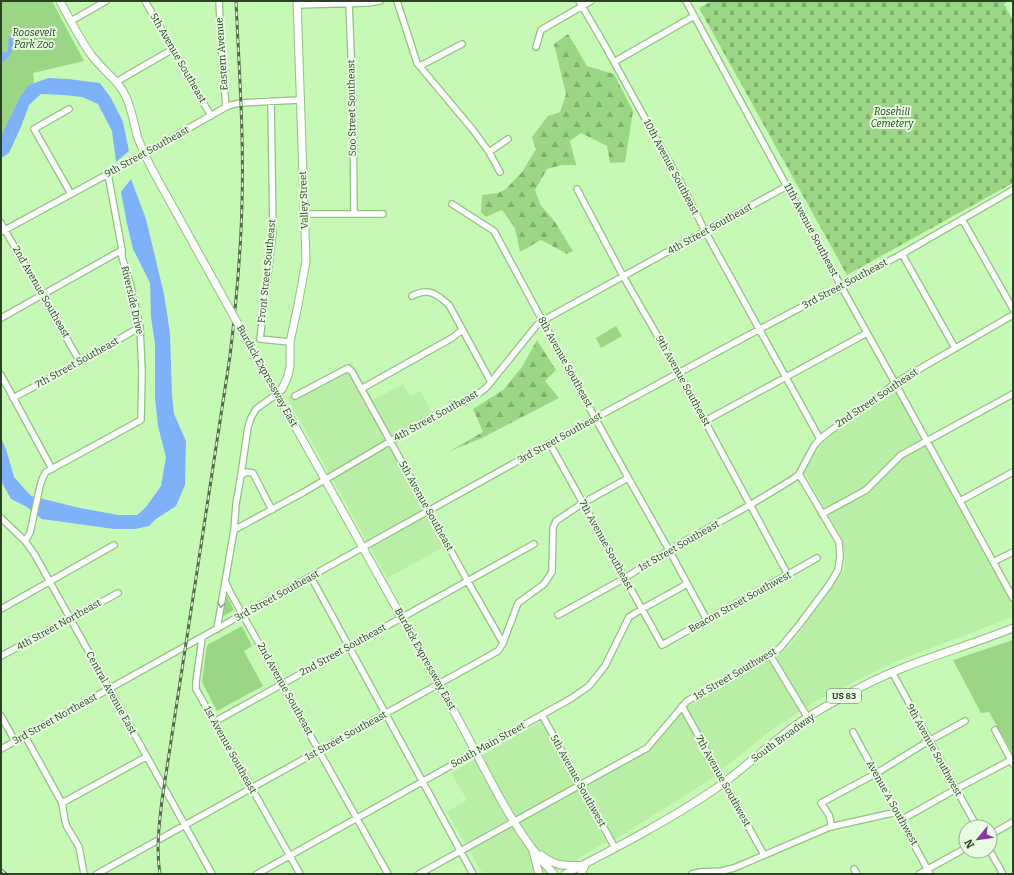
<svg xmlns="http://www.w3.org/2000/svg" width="1014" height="875" viewBox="0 0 1014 875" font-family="Bitter,serif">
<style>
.built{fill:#b8eea5}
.green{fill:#9bd686}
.forest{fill:url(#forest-firs)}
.cemetery{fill:url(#cemetery-stones)}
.water{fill:#7fb1fa}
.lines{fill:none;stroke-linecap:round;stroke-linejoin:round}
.minor-casing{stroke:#92c181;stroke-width:8}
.major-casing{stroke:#92c181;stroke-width:9}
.minor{stroke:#fff;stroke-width:5.5}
.major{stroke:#fff;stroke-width:7}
.rail-casing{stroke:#516c47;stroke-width:3}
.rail{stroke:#e8fce2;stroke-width:1.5;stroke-dasharray:4.5;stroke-linecap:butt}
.major-bridge-casing{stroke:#92c181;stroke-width:9;stroke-linecap:butt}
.major-bridge{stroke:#fff;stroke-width:7}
.oneway{stroke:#96a092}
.labels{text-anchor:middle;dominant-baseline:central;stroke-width:4;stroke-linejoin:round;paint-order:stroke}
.shield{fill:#e8fce2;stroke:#65795e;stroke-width:1}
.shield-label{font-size:9px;font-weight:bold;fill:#2d4126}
.park-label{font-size:10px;font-style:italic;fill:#213d17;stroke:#e8fce2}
.street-label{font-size:10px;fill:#2d4126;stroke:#e8fce2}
</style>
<defs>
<pattern id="forest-firs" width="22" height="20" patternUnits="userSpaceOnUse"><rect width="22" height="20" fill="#9bd686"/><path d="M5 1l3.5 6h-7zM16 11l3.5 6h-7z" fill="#7faf6d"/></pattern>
<pattern id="cemetery-stones" width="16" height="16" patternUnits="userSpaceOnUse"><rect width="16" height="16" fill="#9bd686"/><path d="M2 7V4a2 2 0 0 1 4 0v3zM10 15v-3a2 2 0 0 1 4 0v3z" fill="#7faf6d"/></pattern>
</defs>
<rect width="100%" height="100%" fill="#c7f9b6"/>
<path class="built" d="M352,362L373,400L403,384L410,396L420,391L433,414L385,440L444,547L387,578L287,397Z
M894,389L1013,606V617L894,662L816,701L771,730L708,781L614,840L585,785L650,750L688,706L783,652L789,647L845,569L843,540L804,471L824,441Z
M541,722L606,842L551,874H483L447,812L467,800L451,773Z"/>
<path class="green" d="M1,1H52L84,61L33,73L34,82L1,136Z
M616,326L622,336L601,348L596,338Z
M226,594L234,610L222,617Z
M242,626L252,646L244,651L263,686L217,711L202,682L207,645Z
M1013,640V754L989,712L981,713L953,660Z"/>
<path class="forest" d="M568,34L587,66L614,74L633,111L625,162L610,163L607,146L581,133L570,141L576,165H562L547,169L535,190L540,204L555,222L573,251L567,254L541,240L520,252L515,228L502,210L486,217L481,212L482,195L498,193L506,189L522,172L536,149L532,137L548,116L560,112L566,94L554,44Z
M537,340L556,370L545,381L559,398L482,438L448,452L483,432L473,409L503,390L522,367Z"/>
<path class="cemetery" d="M712,1H1009L1004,4L1013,20V183L847,275L699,8Z"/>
<path class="water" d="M11,34L14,36C13,48 14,54 3,62L1,59V52L6,53L8,51C9,45 7,39 11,34Z
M48,78L68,79L100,83L111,98L123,122L129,151L116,162L112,131L98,104L82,97L64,95L41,94L29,105L21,127L9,153L1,158V136L10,118L20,97L29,85Z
M131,179L146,219L164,294L170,333L172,395L174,414L186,441L185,485L176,506L156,519L149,526L135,529H114L42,519L27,507L11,499L1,481V438L6,449L14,477L31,496L80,508L118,515H137L146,507L161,486L166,457L158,426L155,398V344L151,317L150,283L133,249L127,224L121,192Z"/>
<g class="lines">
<g class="minor-casing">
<path id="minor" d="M145,1L173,49L211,116
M219,1L222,59L226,107
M397,1L417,63L473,130L489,152L500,172
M579,1L603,42L652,131L681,183L705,231L820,439
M686,1L841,286L895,383L1013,598
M349,3L353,103L354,214
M297,5L368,3L380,1
M71,21L106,1
M536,47L541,30L591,1
M614,62L694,16
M420,66L462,44
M116,82L173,49
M271,101L273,232L260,339L290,342
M69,109L34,129L71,194
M489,152L508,139
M577,189L623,276L679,373L788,575
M452,204L494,231L595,418L630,481L669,550L707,620
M304,214H383
M962,219L1013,309
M1,223L80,362
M1,232L108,174L226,107L231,105L241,103L300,100
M902,254L955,348
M412,296C428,287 437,294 449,305L491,382
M1,318L122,250
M1,375L52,469
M361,389L452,338L462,330
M295,396L348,368L352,372L467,580L503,643
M13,398L80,362L140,327
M705,421L867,333
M550,444L662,645L817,558
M241,475L247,472L253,473L272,510
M960,501L1013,472
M822,514L866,490L901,455L1013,394
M1,518L25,541L35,555L212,874
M234,530L304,492L396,438L478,394L486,388L491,382L537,325L542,321L787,186
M25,541L30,533L40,486L43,477L46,472L141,420L142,372L140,327L131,287L122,257V250L108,174
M993,562L1013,552
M311,577L473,874
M225,581L230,592L388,874
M1,609L114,545
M558,615L625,578L669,550L750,505L793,479L799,474L814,446L820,439L830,431L881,395L895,383L1013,315
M217,629L234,530L236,504L241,475L248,427L251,418L256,409L277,394
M202,638L196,682V689L300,874
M770,655L808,718
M1,656L118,593
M892,672L977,827
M682,706L764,855
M542,715L615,848
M1,716L15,741
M214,722L534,544
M995,730L1013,764
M853,732L930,874
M25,736L62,803L65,821L67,827L79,847L84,874
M1,749L595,418L760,329L902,254L1013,190
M62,803L146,757
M901,820L956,789L1011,760
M832,827L829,815L821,803L875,774L927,742L965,721
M990,835L1013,822
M990,851L1003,874
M854,869L857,874
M97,874L498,651L503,643L518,603L544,584L552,572L553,528L556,521L583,503L628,478
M257,874L572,698L589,686L605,666L629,617L642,609L687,584
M419,874L647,748L687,701L770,655L780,648L799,625L829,585L838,570L840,557L839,542L799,474
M692,874L700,872L722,871L734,868L830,827L897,812
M919,874L966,848"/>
</g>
<g class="major-casing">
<path id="major" d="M60,1C70,20 80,40 92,56C102,69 115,78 123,91C131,104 133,120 137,135C144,157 157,178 168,198
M264,371C329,486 393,602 457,717C487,771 511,830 554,874
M277,394L282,389L288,376L290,366V342L298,305L306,261L297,1
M533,851L539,874
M541,855C557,867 565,866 585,865L581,874
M565,874C616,848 668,821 715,789C743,770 768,745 796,725C813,713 832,703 850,693C902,663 959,650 1013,628"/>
</g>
<use href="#minor" class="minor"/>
<use href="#major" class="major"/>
<g class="rail-casing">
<path id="rail" d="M1,870L6,874
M160,874C156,849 159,825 162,800L230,356C236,305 241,253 242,202C244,135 239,68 236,1"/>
</g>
<use href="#rail" class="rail"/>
<g class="major-bridge-casing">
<path id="major-bridge" d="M168,198L264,371"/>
</g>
<use href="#major-bridge" class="major-bridge"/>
</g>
<defs><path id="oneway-chevron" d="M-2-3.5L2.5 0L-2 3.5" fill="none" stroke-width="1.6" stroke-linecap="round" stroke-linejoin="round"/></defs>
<use class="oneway" href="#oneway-chevron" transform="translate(221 605) rotate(99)"/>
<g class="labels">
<rect class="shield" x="827" y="689" width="34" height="14" rx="3"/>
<g class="shield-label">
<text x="844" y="696">US 83</text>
</g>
<g class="park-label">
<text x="34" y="33">Roosevelt<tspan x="34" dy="12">Park Zoo</tspan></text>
<text x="892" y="112">Rosehill<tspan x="892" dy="12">Cemetery</tspan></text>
</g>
<g class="street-label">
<text transform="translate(222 54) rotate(-94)">Eastern Avenue</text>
<text transform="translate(178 58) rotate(60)">5th Avenue Southeast</text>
<text transform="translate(352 108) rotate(-91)">Soo Street Southeast</text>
<text transform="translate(147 152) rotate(-29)">9th Street Southeast</text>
<text transform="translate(671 167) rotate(62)">10th Avenue Southeast</text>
<text transform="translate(304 200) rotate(-92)">Valley Street</text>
<text transform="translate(710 229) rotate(-29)">4th Street Southeast</text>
<text transform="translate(811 230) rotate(62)">11th Avenue Southeast</text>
<text transform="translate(267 271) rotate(-84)">Front Street Southeast</text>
<text transform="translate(845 284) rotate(-28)">3rd Street Southeast</text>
<text transform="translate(41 292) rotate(60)">2nd Avenue Southeast</text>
<text transform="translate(132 300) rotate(77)">Riverside Drive</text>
<text transform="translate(565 362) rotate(61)">8th Avenue Southeast</text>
<text transform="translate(77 363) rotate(-29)">7th Street Southeast</text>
<text transform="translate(267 376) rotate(61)">Burdick Expressway East</text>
<text transform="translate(683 381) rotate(61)">9th Avenue Southeast</text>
<text transform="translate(877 398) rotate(-34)">2nd Street Southeast</text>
<text transform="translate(436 416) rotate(-29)">4th Street Southeast</text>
<text transform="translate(560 438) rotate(-29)">3rd Street Southeast</text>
<text transform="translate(426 506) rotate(61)">5th Avenue Southeast</text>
<text transform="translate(606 545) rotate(61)">7th Avenue Southeast</text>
<text transform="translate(679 546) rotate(-30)">1st Street Southeast</text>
<text transform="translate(277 596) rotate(-29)">3rd Street Southeast</text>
<text transform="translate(740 602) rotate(-29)">Beacon Street Southwest</text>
<text transform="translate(59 625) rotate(-29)">4th Street Northeast</text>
<text transform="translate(343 650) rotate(-29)">2nd Street Southeast</text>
<text transform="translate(425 659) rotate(61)">Burdick Expressway East</text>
<text transform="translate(735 674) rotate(-30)">1st Street Southwest</text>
<text transform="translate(285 689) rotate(61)">2nd Avenue Southeast</text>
<text transform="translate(111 693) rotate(61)">Central Avenue East</text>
<text transform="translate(55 719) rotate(-29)">3rd Street Northeast</text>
<text transform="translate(346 736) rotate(-29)">1st Street Southeast</text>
<text transform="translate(783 738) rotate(-36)">South Broadway</text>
<text transform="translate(488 745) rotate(-29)">South Main Street</text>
<text transform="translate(230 750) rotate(61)">1st Avenue Southeast</text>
<text transform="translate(934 750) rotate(61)">9th Avenue Southwest</text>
<text transform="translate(578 781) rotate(61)">5th Avenue Southwest</text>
<text transform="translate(723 781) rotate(61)">7th Avenue Southwest</text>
<text transform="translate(892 803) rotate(61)">Avenue A Southwest</text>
</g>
</g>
<rect width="1014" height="875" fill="none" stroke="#2d4126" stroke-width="4"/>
<g transform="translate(978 839) rotate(241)"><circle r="19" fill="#e8fce2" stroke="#9db197"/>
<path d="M0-3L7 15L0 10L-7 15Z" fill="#8b36a4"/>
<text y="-6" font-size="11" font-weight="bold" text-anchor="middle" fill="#2d4126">N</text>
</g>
</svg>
